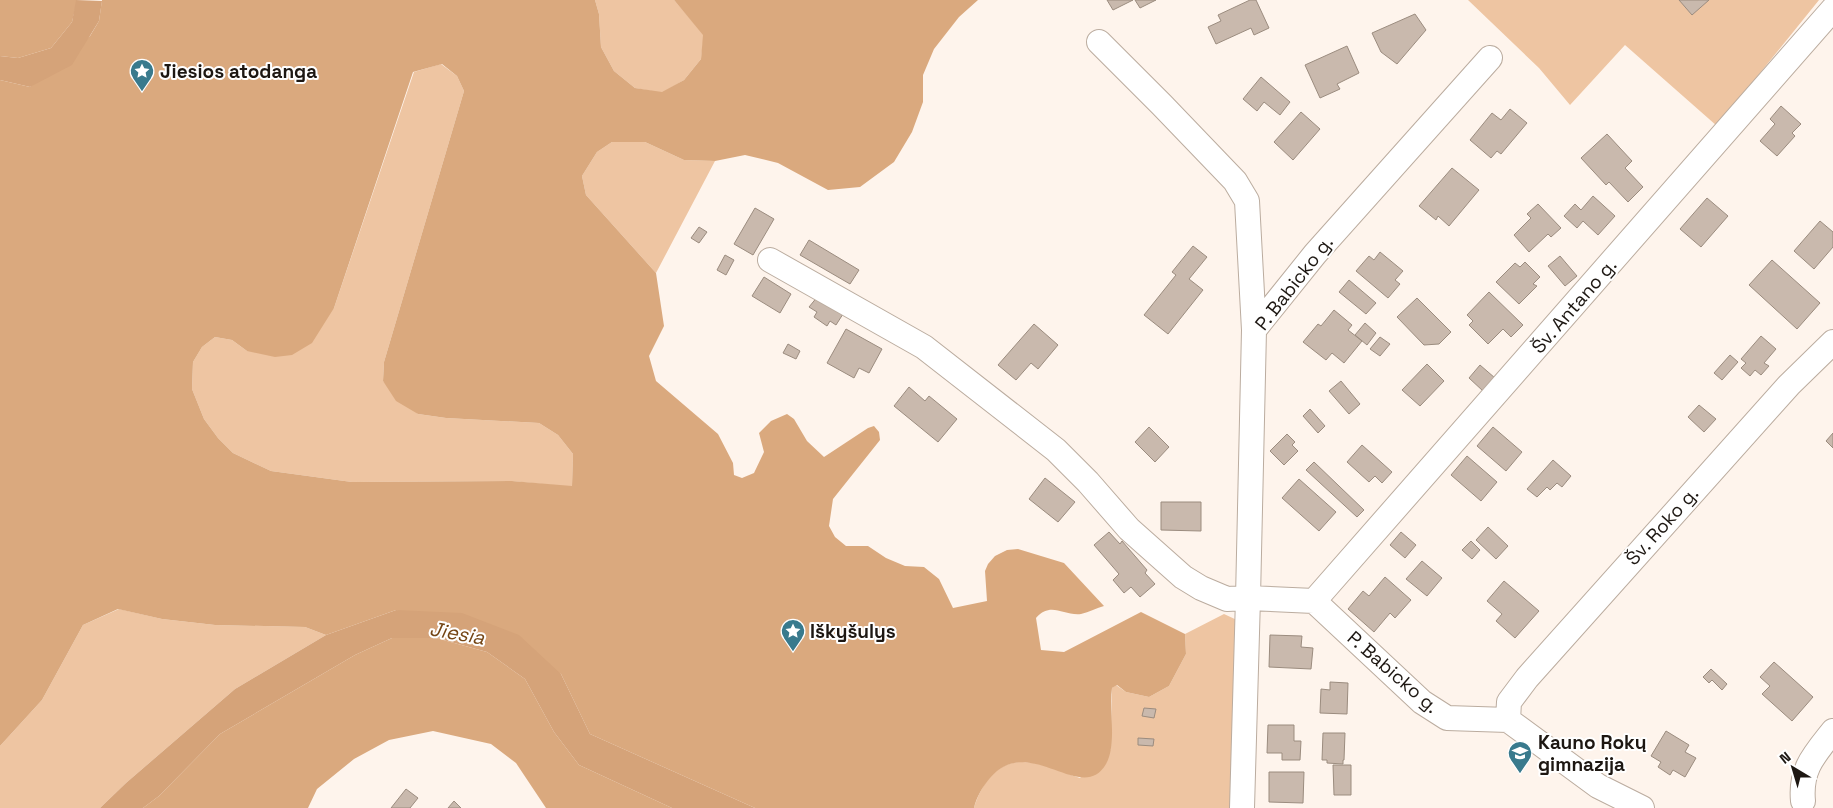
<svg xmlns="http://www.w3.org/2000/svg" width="1833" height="808" viewBox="0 0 1833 808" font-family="'Space Grotesk',sans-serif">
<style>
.green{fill:#eec5a2}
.forest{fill:#daa97e;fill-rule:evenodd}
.water{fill:#d5a379}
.building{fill:#c9b9ad;stroke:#9b8c7f}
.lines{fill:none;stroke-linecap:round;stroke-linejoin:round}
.minor-casing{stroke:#bbac9f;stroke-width:26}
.minor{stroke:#fff;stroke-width:24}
.labels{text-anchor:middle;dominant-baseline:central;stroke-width:4;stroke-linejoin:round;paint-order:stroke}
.poi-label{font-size:19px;font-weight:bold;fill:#1d1712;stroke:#fff;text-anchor:start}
.street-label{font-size:19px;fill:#1d1712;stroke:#fff}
.water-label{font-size:20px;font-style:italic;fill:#744514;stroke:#fff}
</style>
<rect width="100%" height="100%" fill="#fef4ec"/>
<path class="green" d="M595,0H674L704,35L701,59L684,80L662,93L635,88L614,71L601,47L599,14Z
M1468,0H1819L1717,126L1625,45L1570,105L1539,68Z
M441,64L457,76L464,91L384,362L383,381L418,414L446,418L539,423L558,435L573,454L572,487L512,481L352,482L271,471L233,453L218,438L204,419L192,389L193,362L202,347L215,337L232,340L247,351L334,308L414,72Z
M612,142H645L684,160L715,161L656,273L586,195L582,176L597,152Z
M119,609L162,619L215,625L305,627L326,635L235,689L126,783L100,808H0V746L42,700L83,625Z
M1224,614L1239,621L1232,808H974C977,797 983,785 990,777C1015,748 1050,768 1080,778L1111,749L1112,688L1116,685L1126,692L1149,697L1169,686L1186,654L1185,634Z"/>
<path class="forest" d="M0,0H76L77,1L72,22L51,48L18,58L0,56Z
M102,0H595L599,14L601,47L614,71L635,88L662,92L684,80L701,59L703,35L674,0H978L959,17L934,49L923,75V102L912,132L894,162L860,187L828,190L778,163L745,155L715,161L684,160L645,142H612L597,152L582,176L586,195L656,273L664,326L649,356L656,381L718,434L733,463L734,475L742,478L754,473L764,452L759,433L771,421L787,414L794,419L807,441L824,457L868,428L874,426L879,432L880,440L833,499L829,526L835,537L846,546H868L886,558L905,566L924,567L939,579L953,608L987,601L985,571L988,564L995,556L1007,550L1018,549L1064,563L1104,606C1097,608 1089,612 1081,614C1063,616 1051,601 1036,618L1041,650L1064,652L1141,612L1185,634L1186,654L1169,686L1149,697L1126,692L1117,685L1112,688C1109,711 1117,745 1106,764C1082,806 1029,732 990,778C983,786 976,798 974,808H755L590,734L561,674L396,610L326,635L305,627L215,625L162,619L118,609L83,625L42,700L0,746V80L30,87L90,36L99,21ZM442,64L457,76L464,91L384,362L383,381L396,401L418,414L446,418L539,423L558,435L573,454L572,486L512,481L352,482L271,471L233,453L218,438L204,419L192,389L193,362L202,347L215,337L232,340L247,351L275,357L292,355L312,343L334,308L413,72Z
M392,638H436L487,652L525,679L554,732L579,765L672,808H546L516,763L491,744L433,731L389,740L354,759L317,789L308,808H143L159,796L220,734L355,655Z"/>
<path class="water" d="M76,0L102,1L99,21L72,65L30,87L0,80V56L18,58L51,48L72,22Z
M396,610L462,613L519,635L561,674L590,734L755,808H672L579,765L554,732L525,679L487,652L436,638H392L355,655L220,734L159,796L143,808H100L126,783L235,689L326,635Z"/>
<path class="building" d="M1107,0H1133L1113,10Z
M1135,0H1156L1140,8Z
M1250,0H1256L1269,28L1254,35L1251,28L1216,44L1208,27L1221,21L1218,15Z
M1679,0H1709L1692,15Z
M1415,14L1426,30L1397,64L1381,52L1372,33Z
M1347,46L1359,73L1337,84L1340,89L1320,98L1305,65Z
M1261,77L1290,102L1280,115L1264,102L1257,111L1243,99Z
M1781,106L1801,124L1792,133L1795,136L1777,156L1760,141L1775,124L1770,119Z
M1510,109L1527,123L1501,154L1497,151L1491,158L1470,140L1492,113L1501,120Z
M1301,112L1320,129L1293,160L1274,142Z
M1607,134L1632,161L1625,168L1643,187L1628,202L1609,182L1606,185L1581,158Z
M1452,168L1479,190L1449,226L1438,216L1436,220L1419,206Z
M1593,196L1615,216L1598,235L1583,221L1577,228L1564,216L1575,204L1581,210Z
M1707,198L1728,216L1701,247L1680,229Z
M1538,204L1561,228L1551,237L1548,234L1529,252L1514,235L1531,218L1527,214Z
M755,208L774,219L753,255L734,244Z
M1820,221L1833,232V247L1814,269L1794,251Z
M699,227L707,232L699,243L691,238Z
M809,240L859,270L850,284L800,255Z
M1193,246L1207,257L1189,279L1203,290L1168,334L1144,315L1176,275L1172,272Z
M1380,252L1403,271L1395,280L1400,284L1388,298L1356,271L1369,256L1374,260Z
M725,255L734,260L726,275L717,270Z
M1560,256L1577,276L1565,286L1548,266Z
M1772,260L1820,303L1797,329L1749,285Z
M1525,262L1540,277L1533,284L1537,286L1519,304L1496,282L1515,263L1520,267Z
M764,277L791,294L780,313L752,296Z
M1349,280L1376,303L1366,314L1339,292Z
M1489,292L1523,325L1511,337L1503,329L1488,344L1469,325L1473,321L1467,315Z
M818,296L843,314L836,325L830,321L827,326L814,317L817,312L809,307Z
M1417,298L1451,332L1439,344L1424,345L1397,317Z
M1334,310L1352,325L1348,330L1362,341L1344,363L1332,353L1326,360L1303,342L1318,324L1321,326Z
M1365,323L1376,333L1367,345L1355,335Z
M1034,324L1058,345L1038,369L1031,363L1016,380L998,365Z
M846,329L882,349L869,373L859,368L854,378L827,363Z
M1761,336L1776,349L1764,363L1769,366L1761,375L1755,370L1750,376L1741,368L1746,363L1741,359Z
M1380,337L1390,344L1380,356L1370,349Z
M788,344L800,351L796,359L783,353Z
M1730,355L1738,362L1722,380L1714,373Z
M1427,364L1444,381L1420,406L1402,390Z
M1480,365L1495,378L1483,391L1469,378Z
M1341,381L1360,404L1349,414L1329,391Z
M909,387L925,401L929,396L957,419L938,442L894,406Z
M1699,405L1716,419L1704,432L1688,417Z
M1310,409L1325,426L1318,433L1303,416Z
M1149,427L1169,447L1155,462L1135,442Z
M1493,427L1522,452L1506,471L1477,446Z
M1833,433V448L1826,441Z
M1287,434L1295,442L1292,445L1298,451L1284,465L1270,451Z
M1362,445L1392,472L1382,483L1375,476L1369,482L1347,462Z
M1467,456L1497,482L1481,501L1451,475Z
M1553,460L1571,476L1562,487L1557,483L1550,490L1547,487L1537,497L1527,489Z
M1314,462L1364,510L1357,517L1306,470Z
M1045,478L1075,502L1058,522L1029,499Z
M1299,479L1336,512L1319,531L1282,498Z
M1161,502H1201V531L1161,530Z
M1488,527L1508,546L1496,559L1476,540Z
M1109,532L1120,544L1122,541L1147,570L1145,573L1155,584L1140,597L1131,587L1124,593L1113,580L1119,574L1094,545Z
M1401,532L1416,545L1405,558L1390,545Z
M1471,541L1480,550L1472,559L1462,550Z
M1422,561L1442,578L1427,596L1406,579Z
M1385,577L1411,600L1395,618L1390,613L1374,632L1348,609L1363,591L1369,596Z
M1504,581L1539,611L1515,638L1496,621L1502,614L1487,601Z
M1270,635L1302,636L1301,647L1313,648L1311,669L1269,667Z
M1774,662L1813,697L1792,721L1762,694L1770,686L1760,677Z
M1711,669L1727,684L1722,690L1712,680L1709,683L1703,677Z
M1330,682L1348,683L1347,714L1320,713L1321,689L1330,690Z
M1144,708L1156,709L1154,718L1142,716Z
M1268,725H1294V741H1301L1300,760H1282V753H1267Z
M1666,731L1689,745L1685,752L1696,758L1685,777L1673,770L1670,775L1658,767L1661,762L1651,756Z
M1323,733H1345L1344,760H1343V764L1327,763V760H1322Z
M1138,738L1154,739L1153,746L1138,745Z
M1333,765H1351V795H1334Z
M1269,772H1304L1303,803L1269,802Z
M406,789L418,798L410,808H391Z
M454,801L461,808H448Z"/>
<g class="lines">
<g class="minor-casing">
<path id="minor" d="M1099,42L1162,105L1235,181L1247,201L1254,330
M770,260L924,347L1056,450L1088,482L1129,529L1183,577L1201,588L1227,599L1248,598L1314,601L1422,702L1447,718L1508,720L1598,786L1642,808
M1314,601L1833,9
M1508,720L1509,702L1527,678L1789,385L1833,342
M1803,801C1800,769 1814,755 1833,731
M1242,808L1248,598L1254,330L1315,254L1490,58"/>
</g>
<use href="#minor" class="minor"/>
</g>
<defs>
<g id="sight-pin" transform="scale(1.25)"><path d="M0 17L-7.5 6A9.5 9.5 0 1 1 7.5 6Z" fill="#397a8d" stroke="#fff"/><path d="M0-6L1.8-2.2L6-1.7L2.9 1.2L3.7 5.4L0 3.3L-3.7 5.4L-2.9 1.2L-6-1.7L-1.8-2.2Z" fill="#fff"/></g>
<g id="school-pin" transform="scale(1.25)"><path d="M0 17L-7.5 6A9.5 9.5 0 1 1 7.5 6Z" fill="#397a8d" stroke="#fff"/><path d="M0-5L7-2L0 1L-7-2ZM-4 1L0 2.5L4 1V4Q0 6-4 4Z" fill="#fff"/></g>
</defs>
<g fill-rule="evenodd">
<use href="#sight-pin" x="142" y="71"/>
<use href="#sight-pin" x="793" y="631"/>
<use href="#school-pin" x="1520" y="753"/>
</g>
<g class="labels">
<g class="poi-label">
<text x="160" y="71">Jiesios atodanga</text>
<text x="810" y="631">Iškyšulys</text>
<text x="1538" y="742">Kauno Rokų<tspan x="1538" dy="22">gimnazija</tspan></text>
</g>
<g class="street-label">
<text transform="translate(1294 283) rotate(-52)">P. Babicko g.</text>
<text transform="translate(1574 306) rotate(-49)">Šv. Antano g.</text>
<text transform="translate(1662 526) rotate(-48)">Šv. Roko g.</text>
<text transform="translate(1393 672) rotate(41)">P. Babicko g.</text>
</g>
<g class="water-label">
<text transform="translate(457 633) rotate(10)">Jiesia</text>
</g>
</g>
<g transform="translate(1793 768) rotate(322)" stroke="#ffffff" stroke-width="4" paint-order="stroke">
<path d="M0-4L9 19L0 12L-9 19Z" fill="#1d1712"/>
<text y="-8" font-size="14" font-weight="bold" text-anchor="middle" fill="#1d1712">N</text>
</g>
</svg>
